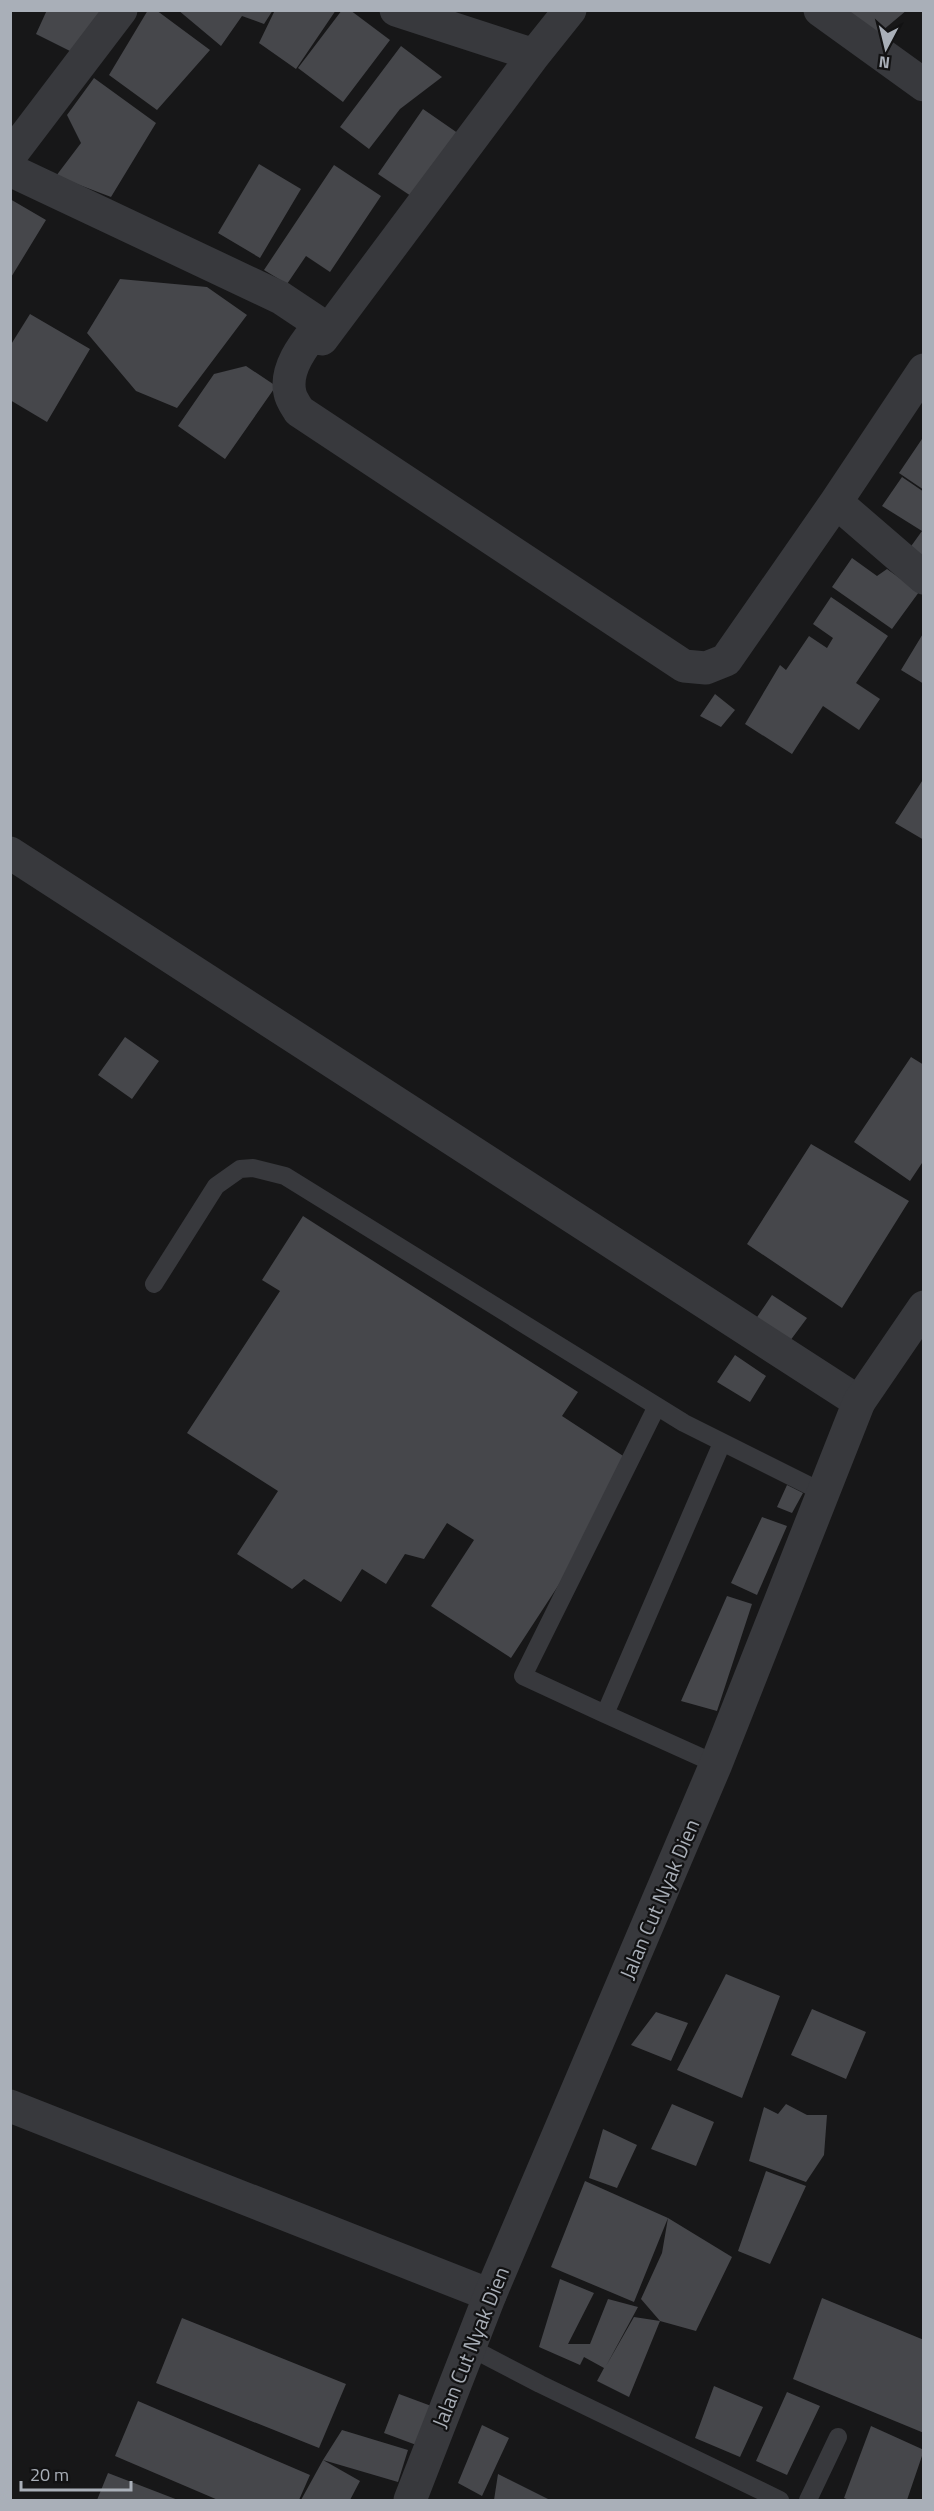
<svg xmlns="http://www.w3.org/2000/svg" width="934" height="2511" viewBox="0 0 934 2511" font-family="'Titillium Web',sans-serif">
<style>
.building{fill:#46474b}
.lines{fill:none;stroke-linecap:round;stroke-linejoin:round}
.service{stroke:#38393d;stroke-width:18}
.minor{stroke:#38393d;stroke-width:33}
.tertiary{stroke:#38393d;stroke-width:33}
.labels{text-anchor:middle;dominant-baseline:central;stroke-width:4.5;stroke-linejoin:round;paint-order:stroke}
.street-label{font-size:21px;fill:#a9afb8;stroke:#121213}
</style>
<rect width="100%" height="100%" fill="#171718"/>
<path class="building" d="M47,10H106L74,53L36,34Z
M148,10H156L210,50L157,110L109,75Z
M178,10H273L264,24L242,16L221,46Z
M275,10H336L296,69L259,43Z
M342,10H350L390,40L343,102L298,68Z
M839,10H907L876,36Z
M401,46L442,77L400,109L369,149L340,127Z
M94,78L156,123L111,197L56,176L81,143L67,115Z
M423,109L462,136L417,200L378,174Z
M259,164L301,189L260,258L218,233Z
M334,165L381,196L330,272L306,256L287,284L264,270Z
M10,199L46,220L10,279Z
M120,279L207,287L247,315L177,408L136,391L87,333Z
M30,314L90,349L47,422L10,400V346Z
M246,366L276,386L225,459L178,426L214,374Z
M924,436V490L899,473Z
M902,477L924,492V569L904,556L922,531L882,506Z
M852,558L877,576L887,569L919,592L892,629L832,587Z
M831,597L888,636L856,683L880,699L859,730L823,706L792,754L745,724L780,665L786,670L809,636L827,648L833,638L813,624Z
M924,632V684L901,670Z
M715,694L735,710L721,727L700,716Z
M924,778V840L895,823Z
M125,1037L159,1061L132,1099L98,1075Z
M911,1057L924,1065V1160L910,1181L854,1142Z
M811,1144L909,1201L842,1308L747,1244Z
M303,1216L578,1392L562,1416L637,1465L511,1658L431,1606L474,1540L447,1523L424,1559L405,1554L386,1584L362,1569L341,1602L304,1579L292,1589L237,1554L278,1491L187,1433L280,1291L262,1280Z
M772,1295L807,1318L784,1349L749,1329Z
M735,1355L766,1376L750,1402L717,1382Z
M787,1485L803,1493L792,1513L777,1507Z
M762,1517L787,1526L757,1595L731,1583Z
M727,1596L752,1604L717,1711L681,1701Z
M726,1974L780,1996L742,2098L677,2070Z
M812,2009L866,2032L846,2079L791,2055Z
M656,2012L688,2023L671,2061L631,2045Z
M672,2104L714,2122L696,2166L651,2149Z
M786,2104L807,2115H827L824,2155L806,2182L749,2161L764,2107L778,2114Z
M603,2129L637,2145L617,2188L589,2178Z
M766,2171L806,2186L770,2264L738,2251Z
M585,2181L668,2218L634,2302L551,2267Z
M668,2218L732,2257L696,2331L660,2321L641,2299L662,2253Z
M560,2279L594,2293L568,2344H590L608,2299L638,2307L606,2366L634,2317L660,2321L629,2397L597,2381L604,2368L584,2357L580,2365L539,2347Z
M822,2298L924,2340V2433L793,2379Z
M182,2318L346,2384L319,2448L156,2383Z
M714,2386L763,2407L740,2457L695,2438Z
M787,2392L820,2406L787,2475L756,2461Z
M399,2394L434,2407L419,2446L384,2433Z
M138,2401L310,2475L299,2500H218L115,2456Z
M482,2425L509,2438L482,2496L458,2483Z
M871,2426L924,2450L907,2500H849L844,2498Z
M342,2430L408,2450L398,2482L323,2460L360,2481L350,2500H301L323,2460Z
M108,2473L178,2500H97Z
M498,2474L550,2500H494Z"/>
<g class="lines">
<path class="service" d="M154,1284L216,1186L240,1169L253,1168L285,1176L684,1423L824,1493
M605,1714L523,1676L657,1406
M716,1764L605,1714L722,1443
M469,2347L540,2384L780,2500
M808,2500L838,2437"/>
<path class="minor" d="M396,10L534,55
M820,10L924,85
M10,156L121,10
M10,170L281,298L320,324C306,342 284,368 290,393C291,399 296,406 299,411L684,666L706,668L726,660L836,502L924,370
M320,326L322,339L534,55L570,10
M836,502L924,578
M10,853L859,1402
M10,2106L490,2295"/>
<path class="tertiary" d="M410,2500L490,2295L716,1764L859,1402L924,1307"/>
</g>
<g class="labels">
<g class="street-label">
<text transform="translate(659 1899) rotate(-67)">Jalan Cut Nyak Dien</text>
<text transform="translate(470 2347) rotate(-68)">Jalan Cut Nyak Dien</text>
</g>
</g>
<rect width="934" height="2511" fill="none" stroke="#a9afb8" stroke-width="24"/>
<g transform="translate(886 48) rotate(187)" stroke="#121213" stroke-width="4.5" paint-order="stroke">
<path d="M0-4.5L10 22L0 15L-10 22Z" fill="#a9afb8"/>
<text y="-9" font-size="16" font-weight="bold" text-anchor="middle" fill="#a9afb8">N</text>
</g>
<path d="M21 2481v9h110v-9" fill="none" stroke="#a9afb8" stroke-width="3"/>
<text x="30" y="2481" font-size="18" fill="#a9afb8" stroke="#121213" stroke-width="4.5" paint-order="stroke">20 m</text>
</svg>
